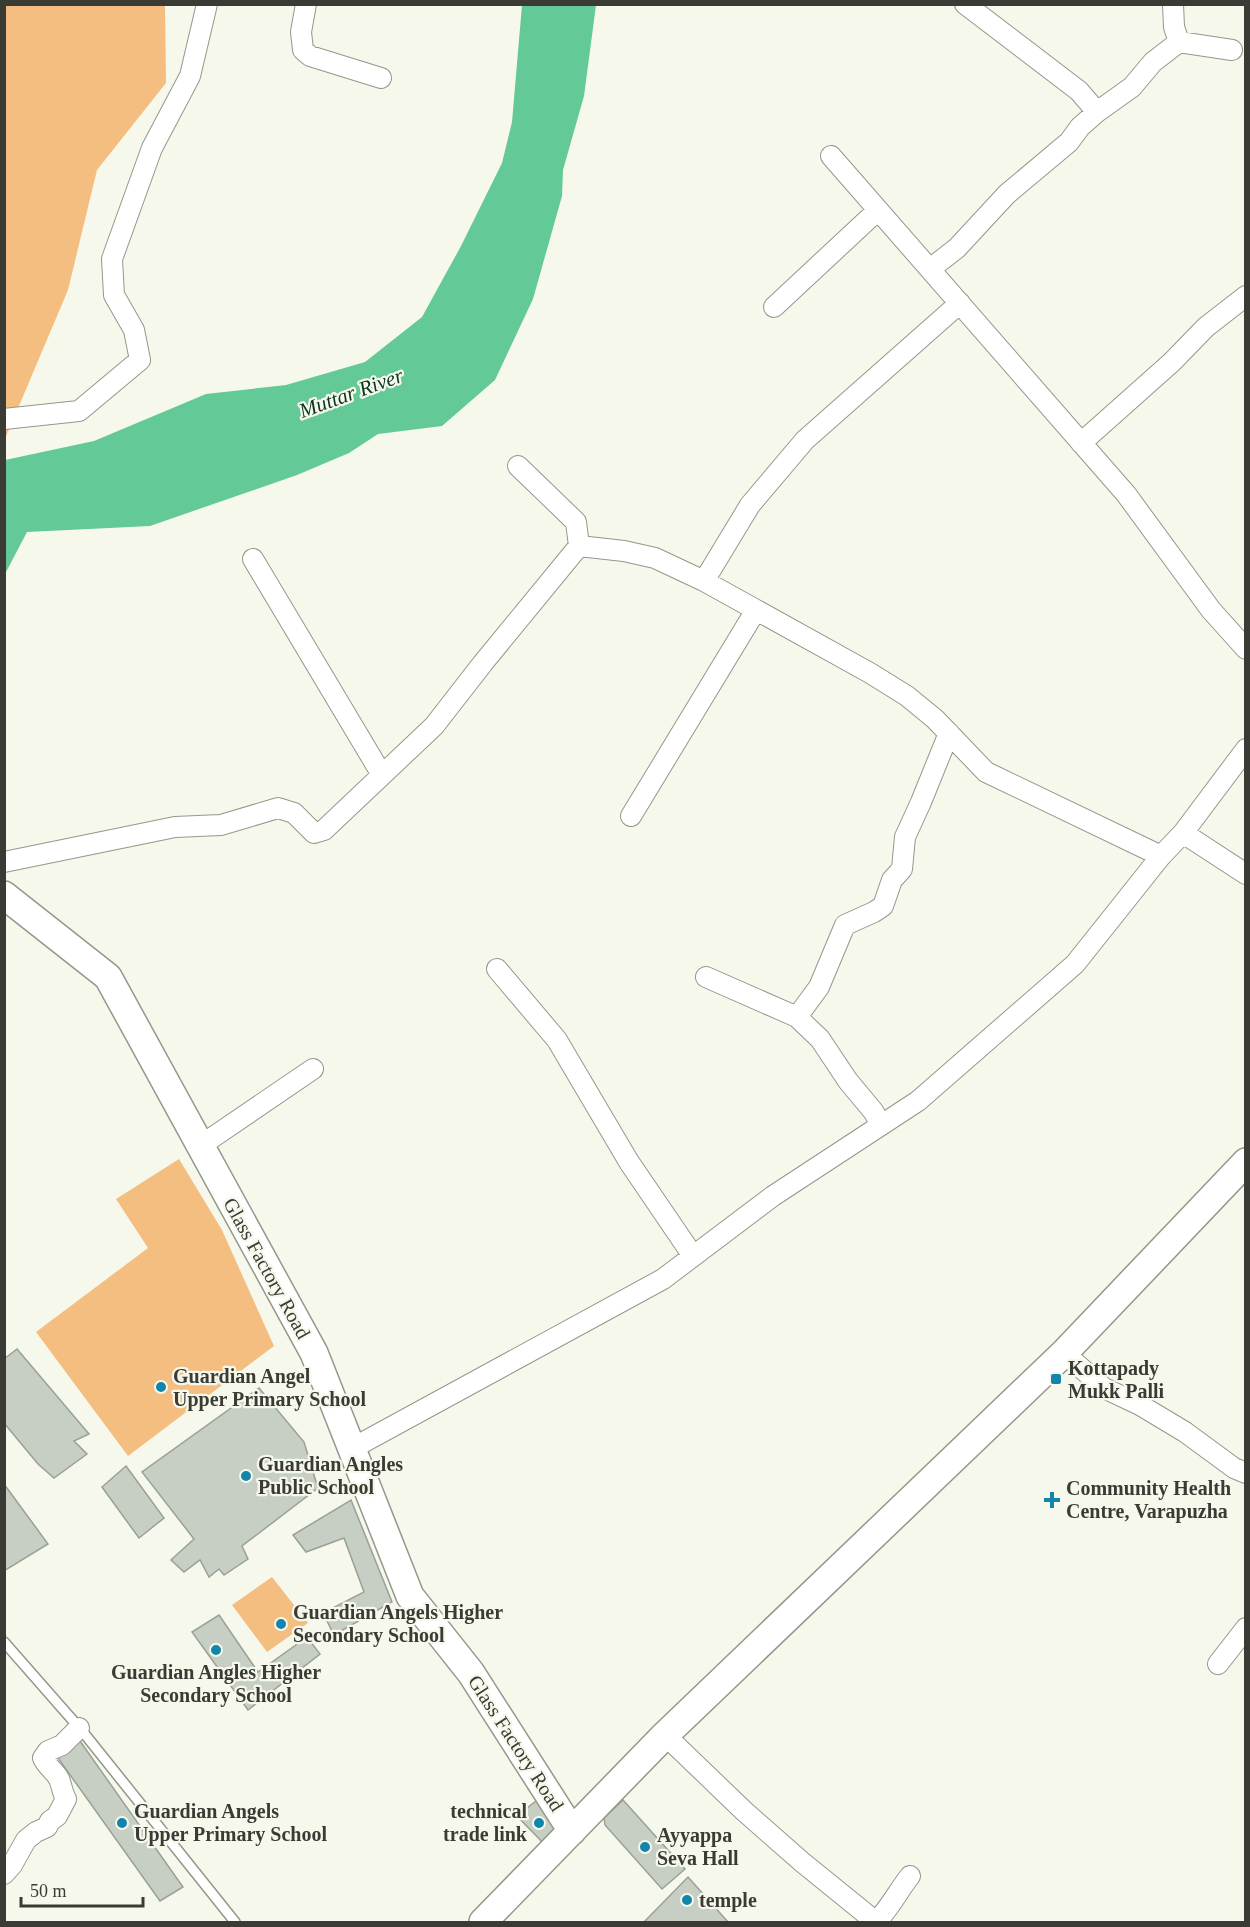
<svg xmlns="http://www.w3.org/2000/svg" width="1250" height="1927" viewBox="0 0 1250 1927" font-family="Georgia,serif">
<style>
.green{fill:#f5be81}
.water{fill:#63c996}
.building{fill:#c7cfc4;stroke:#99a197;stroke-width:1.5}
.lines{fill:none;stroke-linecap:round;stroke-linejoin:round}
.service-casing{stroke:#95978b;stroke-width:12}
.minor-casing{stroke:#95978b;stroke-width:22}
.secondary-casing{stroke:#95978b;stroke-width:30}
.service{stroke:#fff;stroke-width:9}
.minor{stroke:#fff;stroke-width:20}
.secondary{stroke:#fff;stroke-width:27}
.poi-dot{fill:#1385ab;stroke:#f6f8eb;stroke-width:2}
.labels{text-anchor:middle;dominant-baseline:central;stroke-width:4.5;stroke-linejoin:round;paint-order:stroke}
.street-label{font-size:20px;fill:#3a3b35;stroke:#f6f8eb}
.poi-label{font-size:20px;font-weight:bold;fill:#3a3b35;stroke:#f6f8eb;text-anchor:start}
.water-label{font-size:21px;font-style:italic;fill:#083622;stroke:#f6f8eb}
</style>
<rect width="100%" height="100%" fill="#f6f8eb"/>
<path class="green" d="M5,5H165L166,83L97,170L68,290L5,439Z
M179,1159L222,1230L274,1346L128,1456L36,1332L148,1248L116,1199Z
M272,1577L308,1623L267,1652L232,1605Z"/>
<path class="water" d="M522,5H596L584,96L563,170L562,196L533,299L495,380L442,426L378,434L349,453L297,475L150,526L27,532L5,574V460L94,441L206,394L286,385L365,362L422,317L461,246L502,163L512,122Z"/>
<path class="building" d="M17,1349L89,1434L74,1441L87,1454L54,1478L38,1464L4,1423V1359Z
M259,1388L304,1442L318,1488L242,1546L248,1559L224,1575L219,1569L209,1577L200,1560L184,1572L171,1560L194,1539L142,1472Z
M126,1466L164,1518L139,1538L102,1487Z
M4,1484L48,1544L4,1571Z
M351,1500L392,1602L334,1635L323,1613L364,1592L344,1538L306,1552L293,1535Z
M219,1615L258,1672L307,1637L320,1654L248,1710L192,1632Z
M80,1741L183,1887L160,1901L58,1758Z
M623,1800L685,1869L662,1889L605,1825L604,1818Z
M536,1801L560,1830L546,1846L517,1816Z
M688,1877L728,1922H644Z"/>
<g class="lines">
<g class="service-casing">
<path id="service" d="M4,1642L83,1732L235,1922"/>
</g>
<g class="minor-casing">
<path id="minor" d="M306,4L301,32L303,50L310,56L381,78
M965,4L1079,91L1097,112L1132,87L1153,62L1179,42L1232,50
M1173,4L1174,27L1179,42
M831,156L1126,494L1211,610L1246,649
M930,269L957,248L1007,194L1069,142L1080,127L1097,112
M774,307L878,210
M4,419L79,411L140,360L134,330L114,295L112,259L152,148L190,76L207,4
M1081,443L1172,362L1206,327L1246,296
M579,546L624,551L655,558L704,581L870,673L907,696L935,719L986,772L1161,856
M253,559L382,775
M704,581L750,505L805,440L960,303
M631,816L756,610
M1183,833L1246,874
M4,862L175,827L221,825L278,808L294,813L314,833L324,830L434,726L483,663L579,546L576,522L518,466
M497,969L557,1040L629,1162L693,1256
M706,977L797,1017L820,1039L848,1081L873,1111L881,1124
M797,1017L819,987L845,925L874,912L883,906L892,880L902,869L905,837L921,802L949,733
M200,1146L313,1069
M1064,1353L1104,1388L1140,1405L1185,1432L1234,1468L1246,1473
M351,1449L663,1279L773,1196L918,1101L1075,964L1161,856L1183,833L1246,749
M1218,1664L1246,1628
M665,1735L744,1811L802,1862L876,1922
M4,1874L12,1865L26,1840L36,1832L47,1827L50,1821L57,1816L66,1799C62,1792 62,1786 59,1779C55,1771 47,1767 43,1758L48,1751L62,1745L79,1728
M876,1922C890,1908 898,1891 910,1876"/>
</g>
<g class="secondary-casing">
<path id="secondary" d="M4,895L108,977L314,1353L410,1596L471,1673L572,1831
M483,1922L665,1735L1064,1353L1246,1162"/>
</g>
<use href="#service" class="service"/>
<use href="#minor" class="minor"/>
<use href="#secondary" class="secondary"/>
</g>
<g class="poi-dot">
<rect x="1050" y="1373" width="12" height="12" rx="3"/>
<circle cx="161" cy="1387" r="6"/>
<circle cx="246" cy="1476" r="6"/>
<path d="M1049 1491h6v6h6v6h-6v6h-6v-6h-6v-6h6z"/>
<circle cx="281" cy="1624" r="6"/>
<circle cx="216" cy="1650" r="6"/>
<circle cx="122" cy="1823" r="6"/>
<circle cx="539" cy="1823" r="6"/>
<circle cx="645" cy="1847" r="6"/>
<circle cx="687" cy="1900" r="6"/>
</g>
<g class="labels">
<g class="street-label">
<text transform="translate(267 1268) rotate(61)">Glass Factory Road</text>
<text transform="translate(516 1743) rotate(57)">Glass Factory Road</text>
</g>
<g class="poi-label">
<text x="1068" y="1368">Kottapady<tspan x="1068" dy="23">Mukk Palli</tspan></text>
<text x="173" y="1376">Guardian Angel<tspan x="173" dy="23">Upper Primary School</tspan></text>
<text x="258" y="1464">Guardian Angles<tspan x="258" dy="23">Public School</tspan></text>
<text x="1066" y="1488">Community Health<tspan x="1066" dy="23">Centre, Varapuzha</tspan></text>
<text x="293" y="1612">Guardian Angels Higher<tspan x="293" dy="23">Secondary School</tspan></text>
<text x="216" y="1672" text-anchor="middle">Guardian Angles Higher<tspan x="216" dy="23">Secondary School</tspan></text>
<text x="134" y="1811">Guardian Angels<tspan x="134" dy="23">Upper Primary School</tspan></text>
<text x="527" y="1811" text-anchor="end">technical<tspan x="527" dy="23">trade link</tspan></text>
<text x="657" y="1835">Ayyappa<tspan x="657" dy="23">Seva Hall</tspan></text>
<text x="699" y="1900">temple</text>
</g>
<g class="water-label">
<text transform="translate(351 393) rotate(-20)">Muttar River</text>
</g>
</g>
<rect width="1250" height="1927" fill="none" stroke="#3a3b35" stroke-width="12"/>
<path d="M21 1897v9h122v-9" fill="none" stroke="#3a3b35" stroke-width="3"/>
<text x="30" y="1897" font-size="18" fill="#3a3b35" stroke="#f6f8eb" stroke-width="4.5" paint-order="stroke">50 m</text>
</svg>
